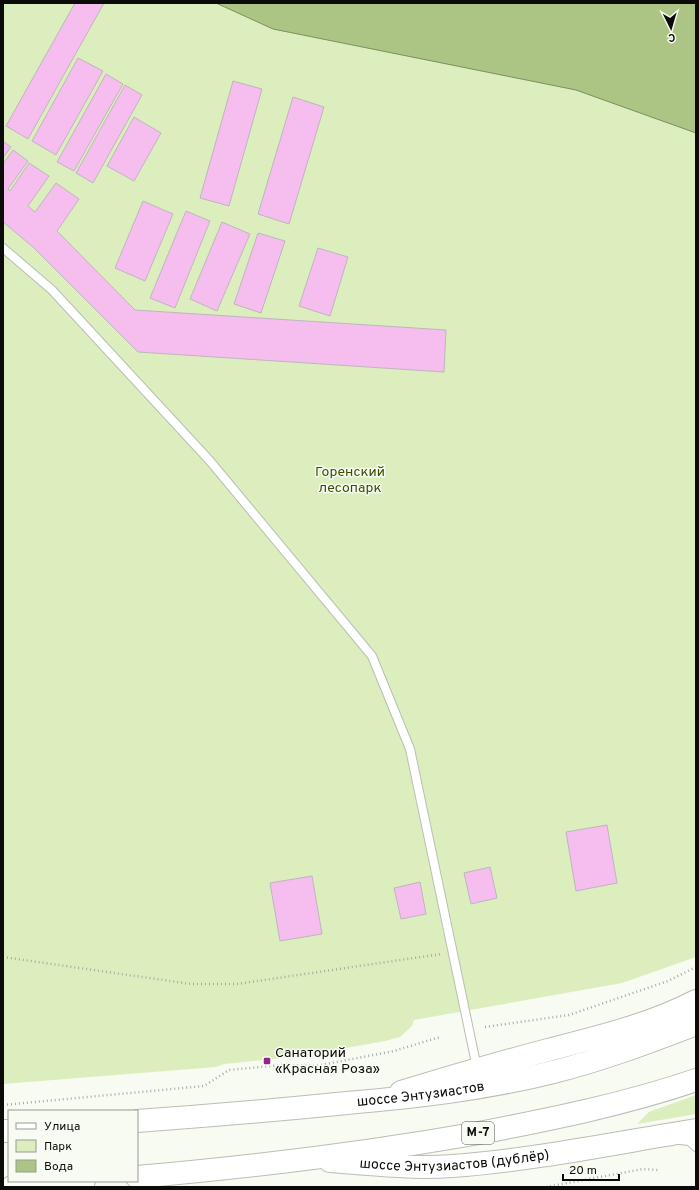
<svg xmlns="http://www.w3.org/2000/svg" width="699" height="1190" viewBox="0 0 699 1190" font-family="Overpass,sans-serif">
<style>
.green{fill:#dceebe}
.water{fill:#adc584;stroke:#7c8e5f}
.building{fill:#f6bdef;stroke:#beb6bd}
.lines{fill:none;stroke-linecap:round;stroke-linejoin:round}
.service-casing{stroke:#babeb4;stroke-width:10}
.primary-casing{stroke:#babeb4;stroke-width:24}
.trunk-casing{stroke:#babeb4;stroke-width:24}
.path{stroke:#a8aba3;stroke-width:2.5;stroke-dasharray:1 3;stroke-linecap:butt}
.service{stroke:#fff;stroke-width:8}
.primary{stroke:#fff;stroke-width:22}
.trunk{stroke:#fff;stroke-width:22}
.poi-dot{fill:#90268a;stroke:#f7fbf1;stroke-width:1.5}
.labels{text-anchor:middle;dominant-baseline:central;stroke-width:3;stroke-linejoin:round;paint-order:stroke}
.shield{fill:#f7fbf1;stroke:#52544f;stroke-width:1}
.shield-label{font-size:13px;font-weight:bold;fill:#0b0c09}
.park-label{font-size:14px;fill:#3b4f03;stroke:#f7fbf1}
.poi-label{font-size:14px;fill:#0b0c09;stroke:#f7fbf1;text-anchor:start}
.street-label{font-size:14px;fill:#0b0c09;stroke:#f7fbf1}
</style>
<rect width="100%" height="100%" fill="#f7fbf1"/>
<path class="green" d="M3,3H696V957L622,983L414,1020L412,1026L400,1037L385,1041L301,1056L224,1064L216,1067L3,1084Z
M696,1095V1114L637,1124L649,1112Z"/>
<path class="water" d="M216,3H696V133L576,90L273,29Z"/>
<path class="building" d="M75,3H104L28,139L6,126Z
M78,58L103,71L56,155L32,141Z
M106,74L123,84L74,171L57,162Z
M233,81L262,89L229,206L200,198Z
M125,85L142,95L93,183L76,173Z
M293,97L324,107L289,224L258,214Z
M134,117L161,133L134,181L107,166Z
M3,141L11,147L3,158Z
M13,150L28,161L8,189L10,191L29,163L49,176L28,206L35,212L56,183L79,199L57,231L135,310L446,330L444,372L138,352L33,247L3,222V164Z
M143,201L173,214L145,281L115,268Z
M186,211L210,221L175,308L150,298Z
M222,222L250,234L217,311L190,299Z
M258,233L285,241L261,313L234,304Z
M318,248L348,257L330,316L299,306Z
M607,825L617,883L576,891L566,832Z
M490,867L497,898L471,904L464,873Z
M312,876L322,934L280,941L270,883Z
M420,882L426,914L401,919L394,888Z"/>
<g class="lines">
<g class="service-casing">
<path id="service" d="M3,248L52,290L210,461L372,656L410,749L477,1068
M680,1140L689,1141L696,1147"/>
</g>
<g class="primary-casing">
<g id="primary">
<path d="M401,1092C450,1077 499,1063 548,1050C598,1037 650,1025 696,1001"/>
<path id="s1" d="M330,1161C370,1164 412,1169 452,1166C534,1160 615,1143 696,1130"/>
</g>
</g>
<g class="trunk-casing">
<g id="trunk">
<path id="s2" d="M137,1121C207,1116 277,1110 347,1103C416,1097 486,1089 553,1072C602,1060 649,1042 696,1024"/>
<path d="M3,1131H9"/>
<path d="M137,1177C251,1167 366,1153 479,1133C552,1119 626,1104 696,1080"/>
<path d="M12,1187L84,1181"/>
</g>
</g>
<path class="path" d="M3,957L191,984H237L441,954
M485,1027L569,1015L668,981L696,967
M3,1105L204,1086L229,1070L282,1065L316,1066L394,1051L440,1037
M546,1187L643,1169L658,1170"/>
<use href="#service" class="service"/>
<use href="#primary" class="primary"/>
<use href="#trunk" class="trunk"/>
</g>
<rect class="poi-dot" x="263" y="1057" width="8" height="8" rx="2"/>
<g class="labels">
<rect class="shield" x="462" y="1122" width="32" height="22" rx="3"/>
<g class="shield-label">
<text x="478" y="1133">М-7</text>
</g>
<g class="park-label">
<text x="350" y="472">Горенский<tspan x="350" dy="16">лесопарк</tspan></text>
</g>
<g class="poi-label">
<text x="275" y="1053">Санаторий<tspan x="275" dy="16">«Красная Роза»</tspan></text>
</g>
<g class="street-label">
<text stroke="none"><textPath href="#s2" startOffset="285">шоссе Энтузиастов</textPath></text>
<text stroke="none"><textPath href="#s1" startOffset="125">шоссе Энтузиастов (дублёр)</textPath></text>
</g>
</g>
<rect width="699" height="1190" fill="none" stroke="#0b0c09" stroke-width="8"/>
<rect x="8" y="1110" width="130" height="72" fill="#f7fbf1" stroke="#999b94"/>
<rect x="16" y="1123" width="20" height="6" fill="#ffffff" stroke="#999b94"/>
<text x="44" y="1130" font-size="12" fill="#0b0c09">Улица</text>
<rect x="16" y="1140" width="20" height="12" fill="#dceebe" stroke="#999b94"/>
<text x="44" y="1150" font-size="12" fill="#0b0c09">Парк</text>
<rect x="16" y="1160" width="20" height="12" fill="#adc584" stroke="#999b94"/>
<text x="44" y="1170" font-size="12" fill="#0b0c09">Вода</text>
<g transform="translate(671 28) rotate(175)" stroke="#f7fbf1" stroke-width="3" paint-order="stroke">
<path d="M0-3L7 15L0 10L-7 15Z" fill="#0b0c09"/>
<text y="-6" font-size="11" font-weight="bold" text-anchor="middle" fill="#0b0c09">С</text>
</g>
<path d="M563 1174v6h56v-6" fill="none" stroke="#0b0c09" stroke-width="2"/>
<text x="569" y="1174" font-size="12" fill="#0b0c09" stroke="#f7fbf1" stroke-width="3" paint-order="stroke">20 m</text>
</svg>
